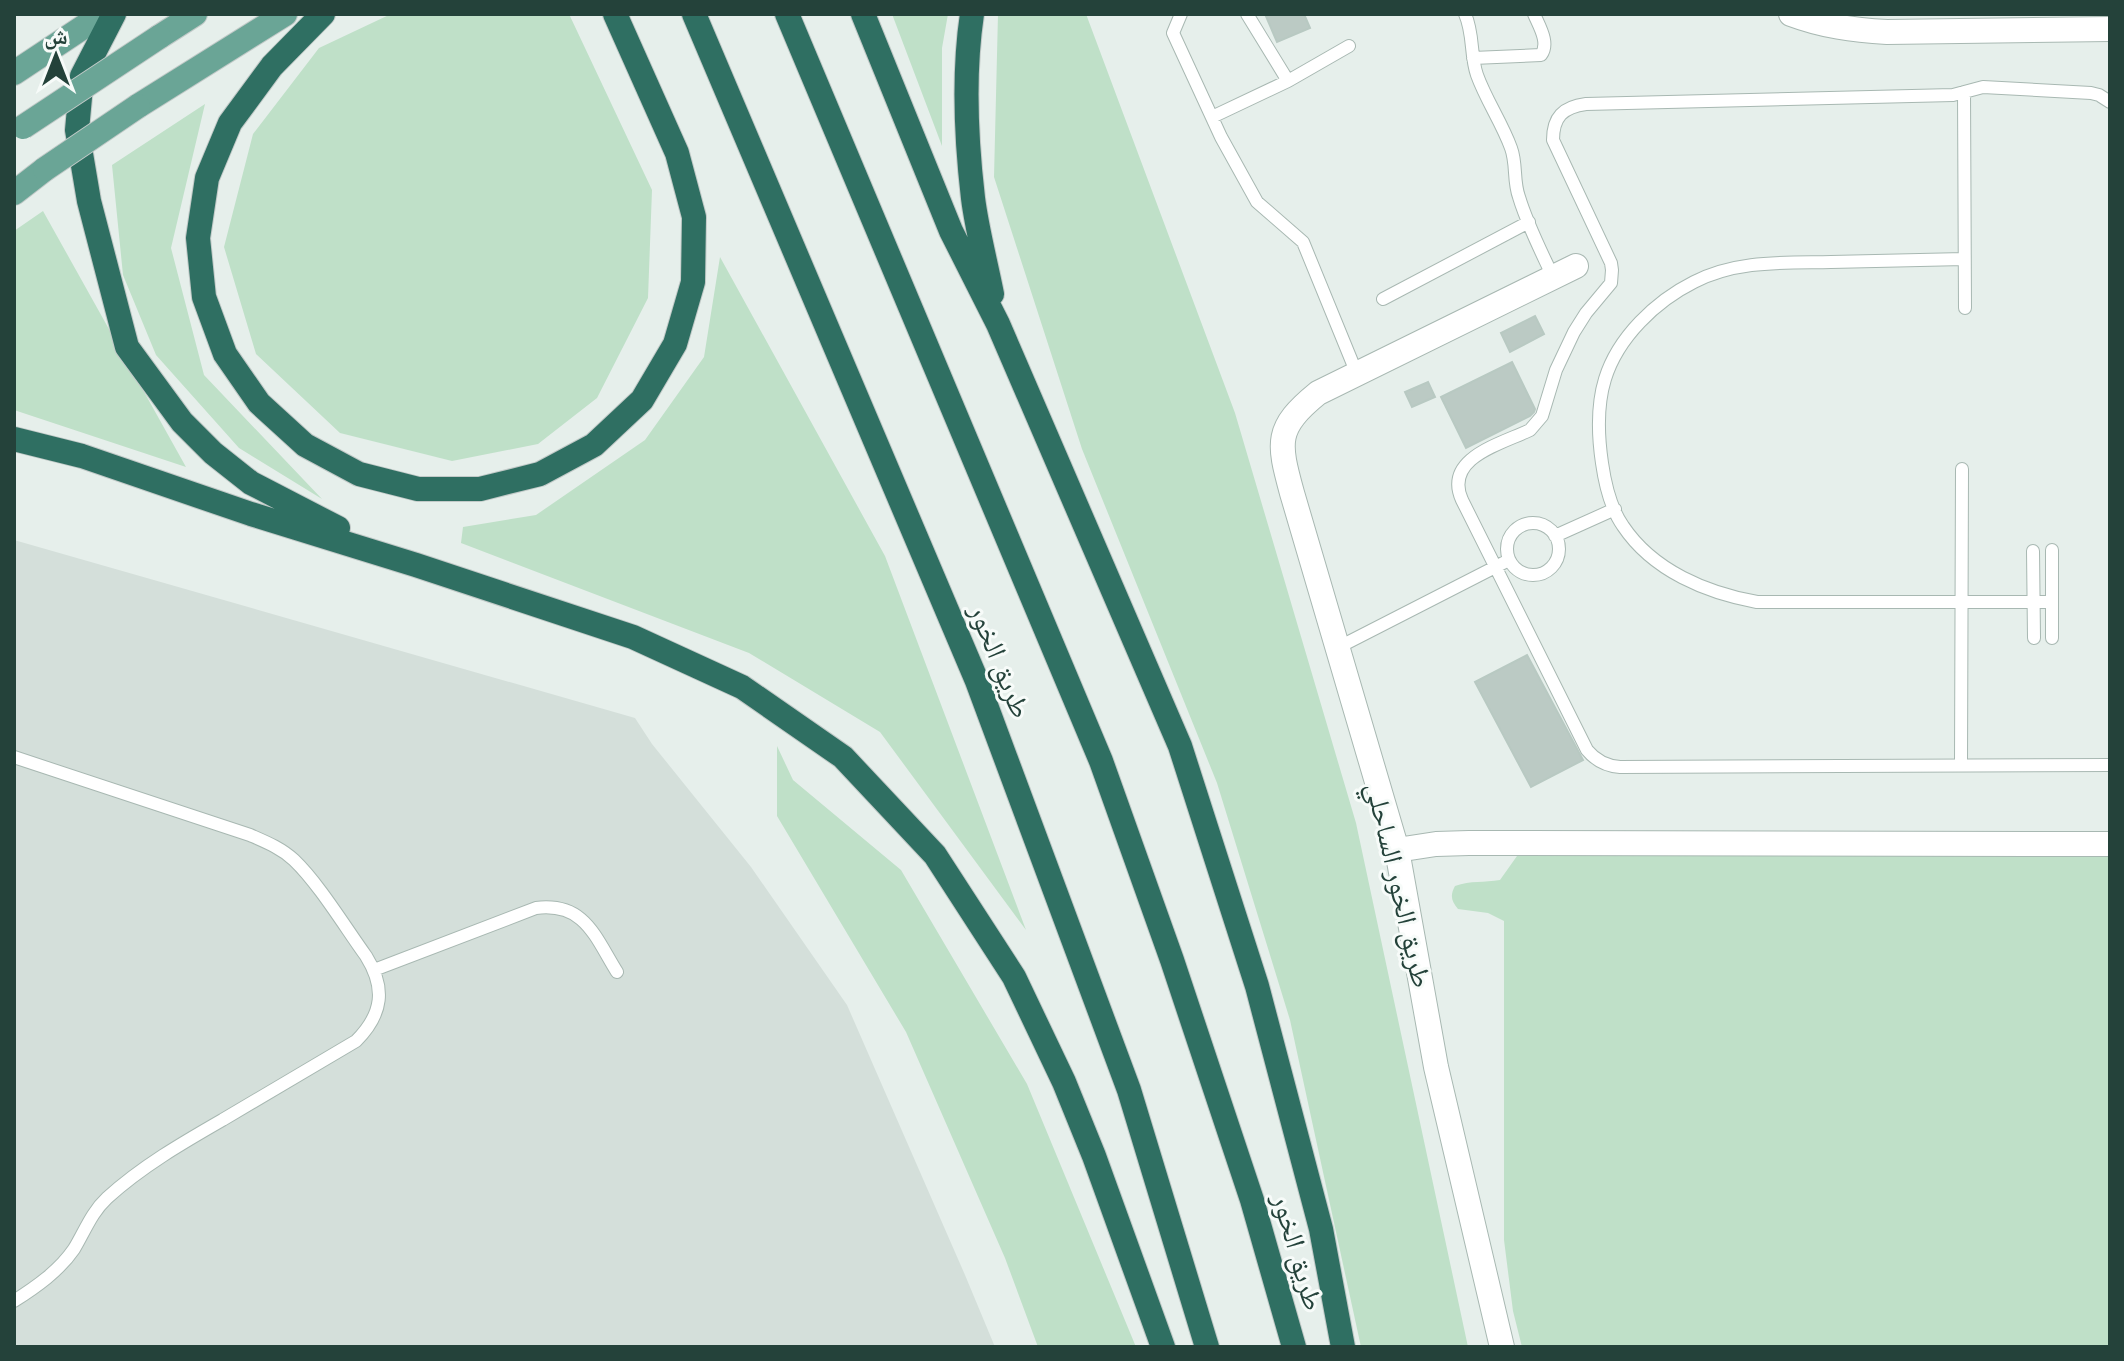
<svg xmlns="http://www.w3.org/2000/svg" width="2124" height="1361" viewBox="0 0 2124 1361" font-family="'Fira Sans','Noto Naskh Arabic',sans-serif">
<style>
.built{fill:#d4dfda}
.green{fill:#bfe0c8}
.building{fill:#bbcac4;stroke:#b8c9c2;stroke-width:2}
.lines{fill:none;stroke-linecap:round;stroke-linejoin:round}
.lane-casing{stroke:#a8b8b2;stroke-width:14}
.street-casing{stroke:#a8b8b2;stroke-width:26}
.primary-casing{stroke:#c2cac8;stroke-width:26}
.highway-casing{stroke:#c2cac8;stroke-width:26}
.lane{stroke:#fff;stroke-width:12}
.street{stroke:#fff;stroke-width:24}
.primary{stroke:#6aa596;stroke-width:24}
.highway{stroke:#2f6f62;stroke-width:24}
.primary-bridge-casing{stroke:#c2cac8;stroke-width:26;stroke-linecap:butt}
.primary-bridge{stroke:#6aa596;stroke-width:24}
.labels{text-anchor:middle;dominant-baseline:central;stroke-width:6;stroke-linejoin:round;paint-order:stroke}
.street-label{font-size:28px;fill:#24423a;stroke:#f7fbf9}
</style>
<rect width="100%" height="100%" fill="#e6efeb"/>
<path class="built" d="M14,540L635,718L652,744L751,867L847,1005L965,1275L995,1347H14Z"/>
<path class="green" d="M391,14H569L652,190L648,298L597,398L538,444L452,461L340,433L256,354L224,247L253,134L319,48Z
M892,14H948L942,48V146Z
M998,14H1086L1235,413L1356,823L1468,1347H1361L1290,1020L1217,783L1082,449L994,177Z
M205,104L171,248L204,375L322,499L239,448L156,355L123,275L112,165Z
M43,211L186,467L14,410V231Z
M720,257L885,556L1026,930L880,732L749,653L461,543L463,527L536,515L645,440L704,357Z
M777,746L793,780L901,870L1027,1084L1136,1347H1038L1005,1258L906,1032L777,816Z
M2110,851V1347H1522L1513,1311L1504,1240V921L1488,913L1458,909C1451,901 1450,895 1455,886C1471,880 1484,883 1500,880L1517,856L1525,854Z"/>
<path class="building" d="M1265,14H1304L1310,28L1277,42Z
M1535,316L1544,334L1510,352L1501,333Z
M1512,362L1535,409L1534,412L1530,416L1466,448L1441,397Z
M1428,382L1435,397L1412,407L1405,392Z
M1527,655L1583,760L1531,787L1475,682Z"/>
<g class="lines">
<g class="lane-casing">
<path id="lane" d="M1181,14L1173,33L1221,137L1257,202L1303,242L1357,374
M1465,14C1474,34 1470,55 1477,75C1486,100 1502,123 1511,148C1517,164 1513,181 1519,197C1527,224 1541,251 1553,277
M1473,58L1541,55C1550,43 1539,26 1534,14
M1288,81L1349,46
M1964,92L1965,308
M2110,102L2099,95L2091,93L1983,87L1953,95L1586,104C1563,107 1553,117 1553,140L1611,263L1612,270L1611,283L1586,313L1574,332L1556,370L1542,416L1530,430C1501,444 1443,458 1462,500L1587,750C1596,761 1606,766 1620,767L2110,765
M1212,117L1288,81L1247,14
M1964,259C1920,260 1875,261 1831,262C1783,263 1737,260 1694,282C1656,301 1618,337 1605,379C1597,405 1598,436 1602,463C1605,484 1611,509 1623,526C1653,571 1707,593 1757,602H2052
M1383,299L1529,222
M1507 549a26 26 0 1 1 52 0a26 26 0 1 1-52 0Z
M1555,536L1615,509
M2052,550V638
M2033,551L2034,638
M1337,648L1509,560
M14,757L250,835C266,842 281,848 294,860C319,884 345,927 366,956C386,988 383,1014 356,1041C312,1067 268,1093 224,1119C184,1142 142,1166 107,1198C91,1213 85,1231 74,1249C59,1271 36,1287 14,1301
M1961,765L1962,469
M374,970L536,908C585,902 595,937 617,972"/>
</g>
<g class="street-casing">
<path id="street" d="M1791,14C1823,26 1853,30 1887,32L2110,29
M1397,850L1436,844L1469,843L2110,844
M1502,1347L1436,1067L1397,850L1292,493C1278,442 1275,428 1318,393L1576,266"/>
</g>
<g class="primary-casing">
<path id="primary" d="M159,37L195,14
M14,73L103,14
M138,106L285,14
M14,193L45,169"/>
</g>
<g class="highway-casing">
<path id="highway" d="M114,14L82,76L77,130L89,201L127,347L182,422L213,453L251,483L338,528
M323,14L272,66L230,123L207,178L198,238L204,297L225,354L259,403L305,445L359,474L418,489H480L540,474L594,445L642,400L675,344L693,282L694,217L677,153L615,14
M694,14L977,681L1129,1090L1207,1347
M787,14L1101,761L1172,960L1252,1200L1294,1347
M863,14L951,231L998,324L1180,746L1257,986L1321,1229L1343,1347
M972,14C963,74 966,138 973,198C977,230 986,263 992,294
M14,439L82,456L251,514L416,565L633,637L742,687L843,757L935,855L1014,977L1064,1082L1094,1156L1163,1347"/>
</g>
<use href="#lane" class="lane"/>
<use href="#street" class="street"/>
<use href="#primary" class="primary"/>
<use href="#highway" class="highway"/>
<g class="primary-bridge-casing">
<path id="primary-bridge" d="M23,127L159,37
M45,169L138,106"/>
</g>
<use href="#primary-bridge" class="primary-bridge"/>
</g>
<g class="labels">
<g class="street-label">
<text transform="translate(1000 661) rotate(68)">طريق الخور</text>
<text transform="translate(1399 885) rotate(77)">طريق الخور الساحلي</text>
<text transform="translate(1298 1252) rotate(74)">طريق الخور</text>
</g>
</g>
<rect width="2124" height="1361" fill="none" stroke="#24423a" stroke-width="32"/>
<g transform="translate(56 56)" stroke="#f7fbf9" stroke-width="6" paint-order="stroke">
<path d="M0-6L14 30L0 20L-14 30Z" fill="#24423a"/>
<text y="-12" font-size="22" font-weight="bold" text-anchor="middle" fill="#24423a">ش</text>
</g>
</svg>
